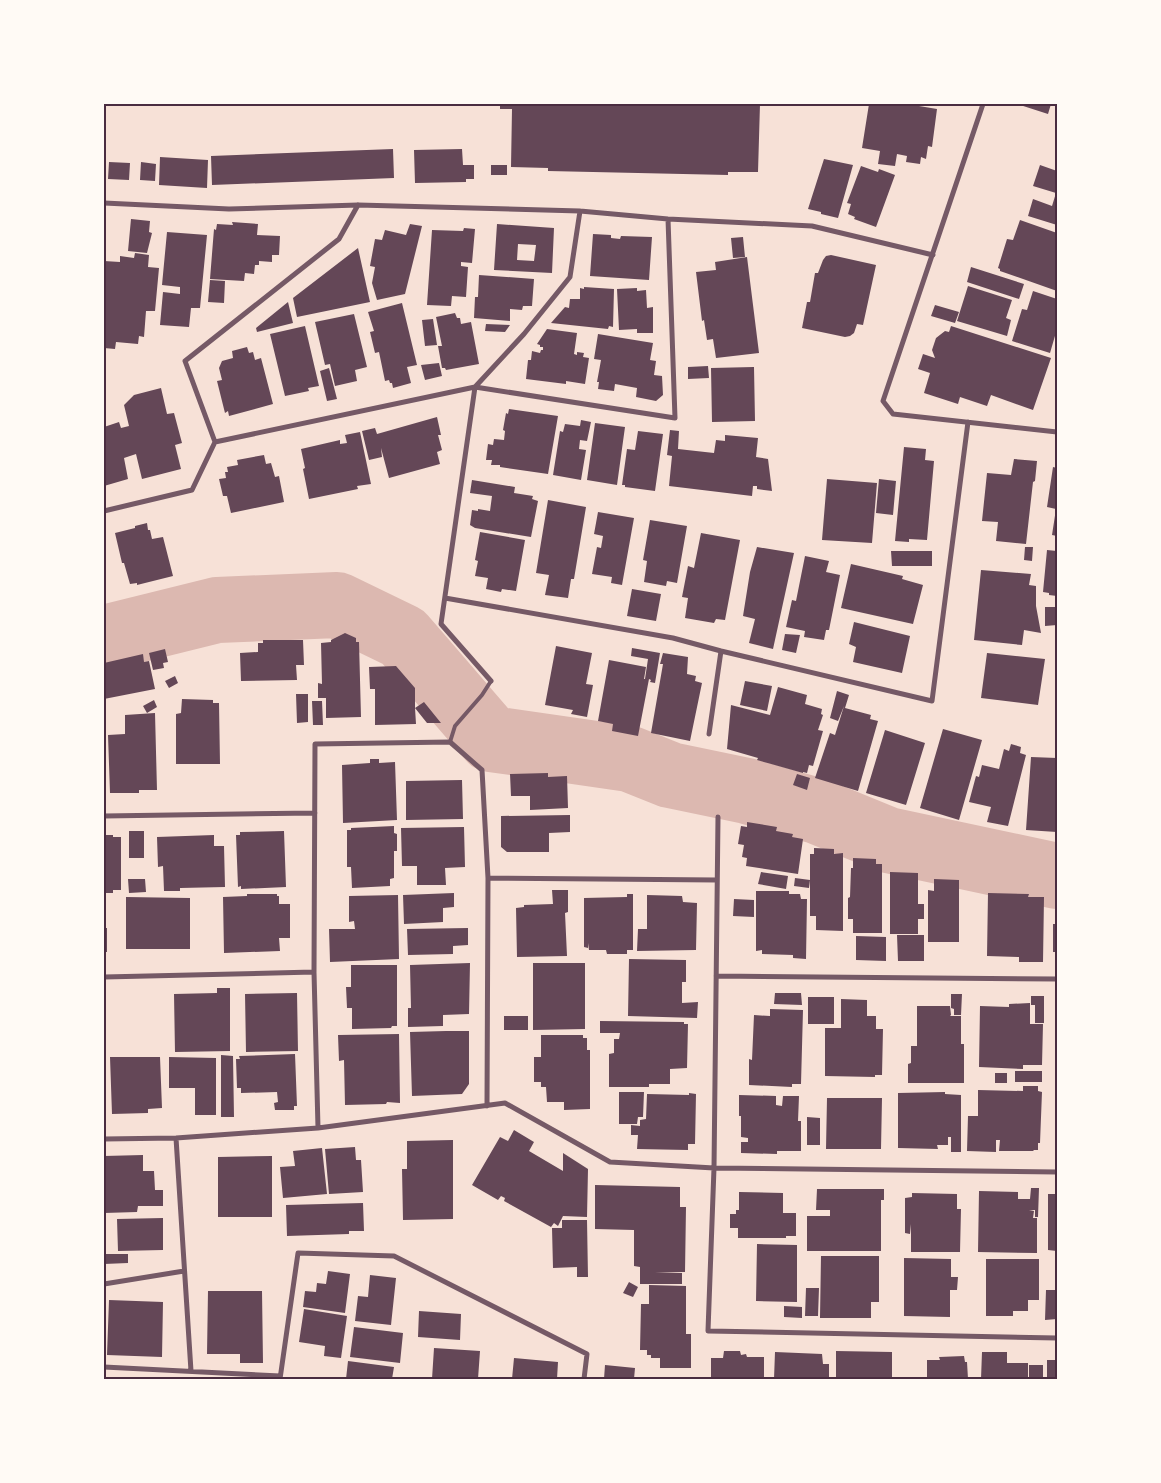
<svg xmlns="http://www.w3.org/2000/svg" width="1161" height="1483" viewBox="0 0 1161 1483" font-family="Inter,sans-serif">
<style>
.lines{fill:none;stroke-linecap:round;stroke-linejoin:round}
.river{stroke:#dcb8b0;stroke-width:66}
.building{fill:#644757;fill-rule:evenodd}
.service{stroke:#755966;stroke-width:4}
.minor{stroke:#755966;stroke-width:5}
.neatline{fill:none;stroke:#4a2c40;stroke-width:2}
</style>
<rect width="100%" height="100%" fill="#f7e1d7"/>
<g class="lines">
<path class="river" d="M104,638L217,610L337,605L403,637L491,739L630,759L670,775L747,791L817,811L888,840L1057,876"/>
</g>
<path class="building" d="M500,104H760L758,172H728V175L548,171V168L511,167L512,109H500Z
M869,104H907L937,109L932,147L928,146L926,159L921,157L920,164L906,162L907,156L897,154L895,166L878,164L880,151L862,148Z
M1017,104H1051L1048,114Z
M393,149L394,178L212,185L211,156Z
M462,149L463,165H474V179H466V182L415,183L414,150Z
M160,157L208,160L207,188L159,185Z
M824,159L853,165L838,218L821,214V212L808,209Z
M109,162L130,163L129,180L108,179Z
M141,162L156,164L155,181L140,180Z
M491,165H507V175H491Z
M1040,165L1057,171V225L1028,216L1033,199L1052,206L1056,193L1033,186Z
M861,166L878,172L879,169L895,175L876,227L854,219L855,217L848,214L851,204L847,203Z
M131,219L150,221L149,232L152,233L147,253L128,251Z
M1020,220L1057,233V291L1000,271V269L998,268L1007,239L1013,240Z
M232,222L258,224L257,235L280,236L279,255H272V262L259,261V265H255L254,274L245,273L244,281L210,279L214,229L216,230L217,224L233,225Z
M410,224L422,226L405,294L377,300L372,283L375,267L370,266L375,239L382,240L385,230L406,235Z
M497,224L554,228L552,273L494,270ZM518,244L536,245L534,261L517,260Z
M464,228L475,229L472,263L461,262V266L468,267L466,297L452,296L451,306L427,305L432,230L463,231Z
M167,232L207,235L200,308H191L189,327L160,325L163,292L180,294V287L162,285Z
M593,234L611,235V238L620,239L621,236L652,237L649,280L590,276Z
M743,237L745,257L733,258L731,238Z
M358,248L370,302L297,317L293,298Z
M135,253L149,255L148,267L159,268L155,311H146L144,337L139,336L138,344L116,342L115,349L104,348V261L120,262V256L134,258Z
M831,255L876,265L863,325L857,324L854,333L850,336L845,337L802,328L807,302H810L815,273H818L823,260L826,256Z
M747,257L759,353L716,358L713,339L707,340L704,320L702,321L696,272L716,270L715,262Z
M971,267L1024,284L1019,299L967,282Z
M479,275L534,279L532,306H523L522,310L510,309V321L474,318L475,297H478Z
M210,280L225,281L224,303L208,302Z
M968,286L1012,300L1006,318L1011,320L1007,336L957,321Z
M584,287L614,289L613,327L609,326L608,329L551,323L565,307L569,308L570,299H580V288L584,289Z
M637,288V291L646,290L647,308L653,307V333H637V329L619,330L617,289Z
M1033,291L1057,299V329L1050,353L1012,341L1022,309L1027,310Z
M288,302L293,323L257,332L256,328Z
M402,303L417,365L407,367L411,383L393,388L392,383H390L389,380L385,381L379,352L375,353L370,332L374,331L368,312Z
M935,305L959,312L955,323L931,316Z
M455,313L457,318H460L461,324L471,322L479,364L446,370L445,368H442L438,346H442L436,317Z
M354,314L367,367L355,370L357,381L335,386L330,364L325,365L315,322Z
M433,319L437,345L425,346L422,320Z
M486,324L510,325L505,332L485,331Z
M305,326L319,386L308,388L309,391L285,396L270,334Z
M951,326L1051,358L1033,410L991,395L987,406L960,397L958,404L924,393L930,373L918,369L923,354L935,358L932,350L936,338L945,331L949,332Z
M547,329L577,333L574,354L577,355V352L584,353L583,357L589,358L585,384L566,381V384L526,379L528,360H531L532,351L540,353L541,350H543V347H540V345L537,344Z
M598,334L653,343L650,360L656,361L654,375L662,376L663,395L656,401L636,397L637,388L615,384L614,391L598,389L599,382H597L601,360L594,359Z
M247,347L249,353L253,352L255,360L261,358L273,404L229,416L228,411L225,413L217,381L222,380L219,368L222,361L233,358L232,351Z
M439,363L442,376L425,380L421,365Z
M708,366L709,378L688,379V367Z
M754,367L755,421L712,422L711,368Z
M329,368L337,399L327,401L320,371Z
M161,388L167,414L174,413L182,443L175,445L181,469L142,479L136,454L124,458L128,479L104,486V427L119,422L121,428L129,426L124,405L134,395Z
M509,409L558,416L548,474L500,467V465H491L492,460H486L488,444L493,445L494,439L504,440L505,431L503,430L506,413L508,414Z
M437,417L441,435H438L442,450L437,452L440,464L389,478L381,448L382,457L369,460L362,431L375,428L377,434Z
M581,420L591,422L587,441L580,440L579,449L586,450L581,480L553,475L560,431L563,432L565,424L580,426Z
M595,423L625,427L617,485L587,480Z
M670,430L679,431L678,449L714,453L716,440L725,441V435L758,438L756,457L768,459L772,491L757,489V486H753L752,496L669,486L672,456L667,455Z
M638,431L663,434L655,491L625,487V485H622L627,449L635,450Z
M360,432L371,484L357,486L358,489L309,499L303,469L305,468L301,449L340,440V444L347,443L345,435Z
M904,447L926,449L925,460L934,461L927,540L909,539V542L895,541Z
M264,455L266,464L271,463L275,477L279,476L284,502L231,513L227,496H223L219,479L226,478L225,472H228L227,467L238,465L237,460Z
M1014,459L1037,461L1035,481L1033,482L1026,544L996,541L998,522L982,521L987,473L1011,475Z
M1053,467L1057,468V536L1052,535L1056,509L1047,507Z
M827,479L877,483L872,543L822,540Z
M879,479L896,481L893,515L876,513Z
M472,480L515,487L514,493L533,496L532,499L538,501L531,537L475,528L470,525L472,510L478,511V509L490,511L492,496L470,493Z
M548,500L586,507L574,579H571L568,598L545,595L549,575L536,573Z
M598,512L634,518L622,585L611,583L612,577L592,574L597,547L601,548L603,536L594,534Z
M650,520L687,526L677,583L667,581L666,586L644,582L647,561L643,560Z
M147,523L148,530H150L152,539L163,537L173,576L137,585V583L130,584L124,563H122L115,533L135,528V526Z
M480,532L525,540L516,591L502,589L501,592L486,589L488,578L475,576L478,561L475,560Z
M701,533L740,540L725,620L716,619L714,623L685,618L688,598L682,597L688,566L694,568Z
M757,547L794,553L773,649L749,643L755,619L743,616L750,572Z
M1025,547H1033L1032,561L1024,560Z
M1047,550L1057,551V596L1049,595V593L1043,592Z
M891,551H932V566H892Z
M805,556L829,561L826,572L840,575L829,630H826L824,640L804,637L805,631L786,627L792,600L796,601Z
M851,564L903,576L902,579L923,585L913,624L841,608Z
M981,570L1031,574L1029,585L1036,586V606L1041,633L1024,630L1022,645L974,640Z
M632,589L661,594L656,621L627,616Z
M1045,607H1057V625L1045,626Z
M854,622L910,636L902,673L853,662L856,647L849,644Z
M345,633L356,638V642H359L361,717L326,718V698H318V683L322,684L321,643L331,642V640Z
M785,634L800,635L796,653L782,650Z
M263,640H303L304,665H296L297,680L241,681L240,653L258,652V643H263Z
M556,646L592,653L586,684L593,685L587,717L571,714L573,710L545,705Z
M632,648L660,653L655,683L650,682L651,680L649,679L638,736L612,731L613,724L598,721L609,660L646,667L644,679H645L648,659L631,656Z
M165,649L168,662L163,663L164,668L153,670L149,653Z
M663,653L688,657L687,674L696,676L695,681L702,683L690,741L651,733L663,664H660Z
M987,653L1045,659L1038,705L981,698Z
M143,654L144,662L149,661L155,689L104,699V663Z
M396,666L415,688V708L424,702L441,723H427L415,708L416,724L375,725V689H370L369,667Z
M175,676L178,683L169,688L165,681Z
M745,681L772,686L767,711L740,705Z
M778,687L807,695L805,704L822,709L821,714L823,715L818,730L823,731L813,766L809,765L807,773L803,772V773L757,760L758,758L727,749L731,705L770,715Z
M837,691L849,695L845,708L871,715L870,719L878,721L858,791L815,778L830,733L835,735L844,706L838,721L830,718Z
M296,694H308V722L297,723Z
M182,699L213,700V703H219L220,764H176V714L181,713Z
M154,700L157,707L147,713L143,706Z
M312,701H322L323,725H313Z
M155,713L157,790H139V793H110L108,735L125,734V715Z
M943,729L982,740L959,820L920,808Z
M885,730L925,743L906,805L866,793Z
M1011,744L1021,747L1020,753L1026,755L1008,826L987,822L991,807L969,802L976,776L979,777L982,765L999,769L1004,749L1009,751Z
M1031,757L1057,758V832L1026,830Z
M370,759H379V763L395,762L397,820L343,823L342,765L370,763Z
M548,773V777L567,776L568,808L530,810V796H511L510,774Z
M797,774L810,778L807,790L793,785Z
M462,780L463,819L406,820V781Z
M570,815V832L549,833V852H507L501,847V816Z
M747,822L777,827L776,831L793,834L792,837L803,839L798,874L746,866L747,858L742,857L744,845L738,844L741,826L747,827Z
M394,826V833L397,834V851H394V878L390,879V886L352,888L351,867H347V830H351V828Z
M464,827L465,867L445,868L446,885H417V866H402L401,828Z
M129,831H144V858H129Z
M284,831L286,887L241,889V886L238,887L236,835H240V832Z
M104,835H113V837H121V890H113V893H104Z
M214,835V846H224L225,887L180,888V891H164L163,866L158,867L157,837Z
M814,848L834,849V854L843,853V931L816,930V916H810V854H814Z
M853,858L876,859V864H882V933H853V919H848V898L850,897L851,868H853Z
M761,872L788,876L786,889L758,884Z
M890,872L918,873V904H924V919H918V934H890Z
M795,878L810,880L809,888L794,886Z
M128,879H145L146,892L129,893Z
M934,879L959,880V942H928V890L934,891Z
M552,890H568V912L565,913L567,956L517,957L516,908L524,907V905L553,904Z
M756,891H789V894H800L801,899H807L806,959L793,958V955L762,954V950L756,951Z
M454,893V907L443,908V922L404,924L403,895Z
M988,893L1029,894L1028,897H1044L1043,962H1019V957L987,956Z
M247,894H277V896H279V904H290V938H279L280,951L224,953L223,897L247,896Z
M627,894H633V950H627V954H607L606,950H589L588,943V948L584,947V898L627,897Z
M398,895L399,959L330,962L329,929H355L354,921L349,922V896Z
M647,895L682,896L683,902L697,903L696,950L637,951L638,929H647Z
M126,897L190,898V949H126Z
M734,899L754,900V917L733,916Z
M1053,924H1057V952H1053Z
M104,928H107V952H104Z
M468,928V945L453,946V954L408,955L407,929Z
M897,935H924V961H898Z
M856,936L886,937V961L856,960Z
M629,959L686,960V982H682V1003L698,1002L697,1018L628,1016Z
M470,963L469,1014L443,1015V1026L408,1027V1008H411L410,965Z
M533,963H585V1029L533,1030Z
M351,965H397V1026H392L391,1028L352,1029V1008H347L346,987H351Z
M217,988H230V1051L175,1052L174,994L217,993Z
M297,993L298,1051L246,1052L245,994Z
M775,993H801L802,1005L774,1004Z
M951,994H962L961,1015H954V1009L951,1008Z
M1031,996H1044V1023H1035V1005H1031Z
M808,997H834V1024H808Z
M841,999L867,1000V1016H876V1029H883L882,1075H875V1077L825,1076V1028H841Z
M1030,1003V1024H1043L1042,1065H1023V1069L979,1067L980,1006L1009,1007V1004Z
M917,1006H950L951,1015L950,1016H961V1044H964V1083H908V1064L911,1063V1046H917Z
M770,1009L803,1010L801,1084H792V1087L749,1085V1059L752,1060L754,1015L770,1016Z
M504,1016H528V1030H504Z
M600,1021L684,1022V1024H688L687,1068L670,1069V1084H649V1087H609V1054L614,1053V1039H619L620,1033H600Z
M446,1031H469V1084L462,1094L412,1096L410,1032Z
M399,1034L400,1103L387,1102L386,1104L345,1105L344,1060L339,1061L338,1035Z
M541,1035H583V1038H587V1050H590V1109L564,1110V1102H547L546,1087H541V1082H534V1057H541Z
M295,1054L297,1106H294V1110H275L274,1103L278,1102L277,1092L241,1093V1088H237L236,1059H240L239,1056Z
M221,1055L233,1056L234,1117H221Z
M110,1057H160L162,1108L148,1109V1113L112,1114Z
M169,1057L216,1058V1115H195V1088H169Z
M1015,1071H1042V1082H1015Z
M995,1073H1007V1083H995Z
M1023,1086H1038V1091L1042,1092L1040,1143H1038V1150H1034L1033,1151H999L1000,1140H996V1152L967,1151L968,1116H978V1090L1023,1091Z
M619,1092H644L643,1117H638L637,1124H619Z
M945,1092V1094L961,1095V1152H951V1137H948V1145H937L938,1149L898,1148V1093Z
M689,1093L696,1094L695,1144H688V1150L637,1149L638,1135H631V1125L640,1126V1120L646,1119L647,1094L689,1095Z
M739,1095L776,1096V1105L782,1106L783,1096H799L798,1121H801V1151H777V1154L741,1153V1142H748V1138L741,1137V1116H739Z
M827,1098H882L881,1149H826Z
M807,1117L820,1118V1145H807Z
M514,1130L534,1142L529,1151L563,1171V1153L588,1169L587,1217L563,1216L558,1226L554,1223L551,1227L504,1201L505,1198L501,1196L498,1200L472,1185L500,1137L508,1141Z
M453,1140V1219L403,1220L402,1169H407V1141Z
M355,1147L356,1160H361L363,1192L329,1194L325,1149Z
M322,1148L327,1194L283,1198L280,1167L295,1166L293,1151Z
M143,1155V1171H154L155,1190H163V1206H138L137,1212L104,1213V1156Z
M272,1156V1217H218V1157Z
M595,1185L680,1187V1207H686L685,1272H655L682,1273V1284H640V1267L634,1266V1230L595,1229Z
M1031,1188H1039L1038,1217H1035V1210H1029L1034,1211L1033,1218H1037V1253L978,1252L979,1191L1018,1192V1199H1030Z
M817,1189H884V1200H881V1251H807V1216H830V1210H816Z
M739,1192L783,1193V1213H796V1236H786V1238H738V1228H730V1214H736V1210H739Z
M912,1193L957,1194V1209H961L960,1252H911V1224L910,1234L905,1233V1198L912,1197Z
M1048,1194H1057V1251L1048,1250Z
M363,1203L364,1231H349V1234L287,1236L286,1205Z
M163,1218V1250L118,1251L117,1219Z
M562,1220H587L588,1277H577V1267L553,1268L552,1228H562Z
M757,1244L797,1245V1302L756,1301Z
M104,1254H128V1263L104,1264Z
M821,1256H879V1302H871V1318H820Z
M904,1258L951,1259V1277H958L957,1290H950V1317L904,1316Z
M986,1259H1039V1300H1028V1311H1013V1316H986Z
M328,1271L350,1274L345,1313L303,1307L305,1291L316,1292L317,1283L326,1284Z
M370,1275L396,1278L391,1325L355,1321L358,1296L368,1297Z
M629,1282L638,1287L633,1297L623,1293Z
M649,1285L686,1286V1334H691V1368H660V1358H651V1355H647V1350H640L641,1304H649Z
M806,1288H819L818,1316H805Z
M1046,1290H1057V1319L1045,1320Z
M208,1291H262L263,1363H240V1354H207Z
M109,1300L163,1302L162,1357L107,1355Z
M784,1306L802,1307V1318L784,1317Z
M304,1309L347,1316L341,1358L324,1356L325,1346L299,1342Z
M419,1311L461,1314L460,1340L418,1337Z
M354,1327L403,1333L400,1363L350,1357Z
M434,1348L480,1351L478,1379H432Z
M724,1351H740L741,1355L746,1354L747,1357H764V1379H711V1358H723Z
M836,1351L892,1352V1379H836Z
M775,1352L822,1354L823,1364H829V1379H774Z
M982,1352H1007V1363H1028V1379H981Z
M964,1356L965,1362H967L968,1379H927V1360H940L939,1357Z
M514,1358L558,1362L557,1379H512Z
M1047,1360H1057V1379H1047Z
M348,1361L394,1367L392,1379H346Z
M605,1365L635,1368L634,1379H604Z
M1029,1365H1043V1379H1029Z"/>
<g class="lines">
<path class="service" d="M450,742L455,726L482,695L491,681"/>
<path class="minor" d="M983,104L883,401L893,414L1057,432
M104,203L229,209L358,205L580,211L668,219L812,226L933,255
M215,442L475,387L675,418L668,219
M104,511L192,490L215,442L185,361L339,239L358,205
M445,598L673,638L721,651L932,701L968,422
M491,681L441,624L475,387L524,334L570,277L580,211
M709,734L721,651
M104,816L315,813
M718,817L714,1168L708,1331L1057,1338
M488,878L717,880
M716,976L1057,979
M104,977L314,972
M318,1128L314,972L315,744L450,742L482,770L488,878L487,1106
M176,1138L191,1371
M104,1139L176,1138L318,1128L505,1103L610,1162L714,1168L1057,1172
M104,1284L184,1271
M104,1367L280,1376
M280,1379L298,1253L394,1256L587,1354L584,1379"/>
</g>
<rect width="1161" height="1483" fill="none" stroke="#fffaf5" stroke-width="210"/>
<rect x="105" y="105" width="951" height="1273" class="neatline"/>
</svg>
